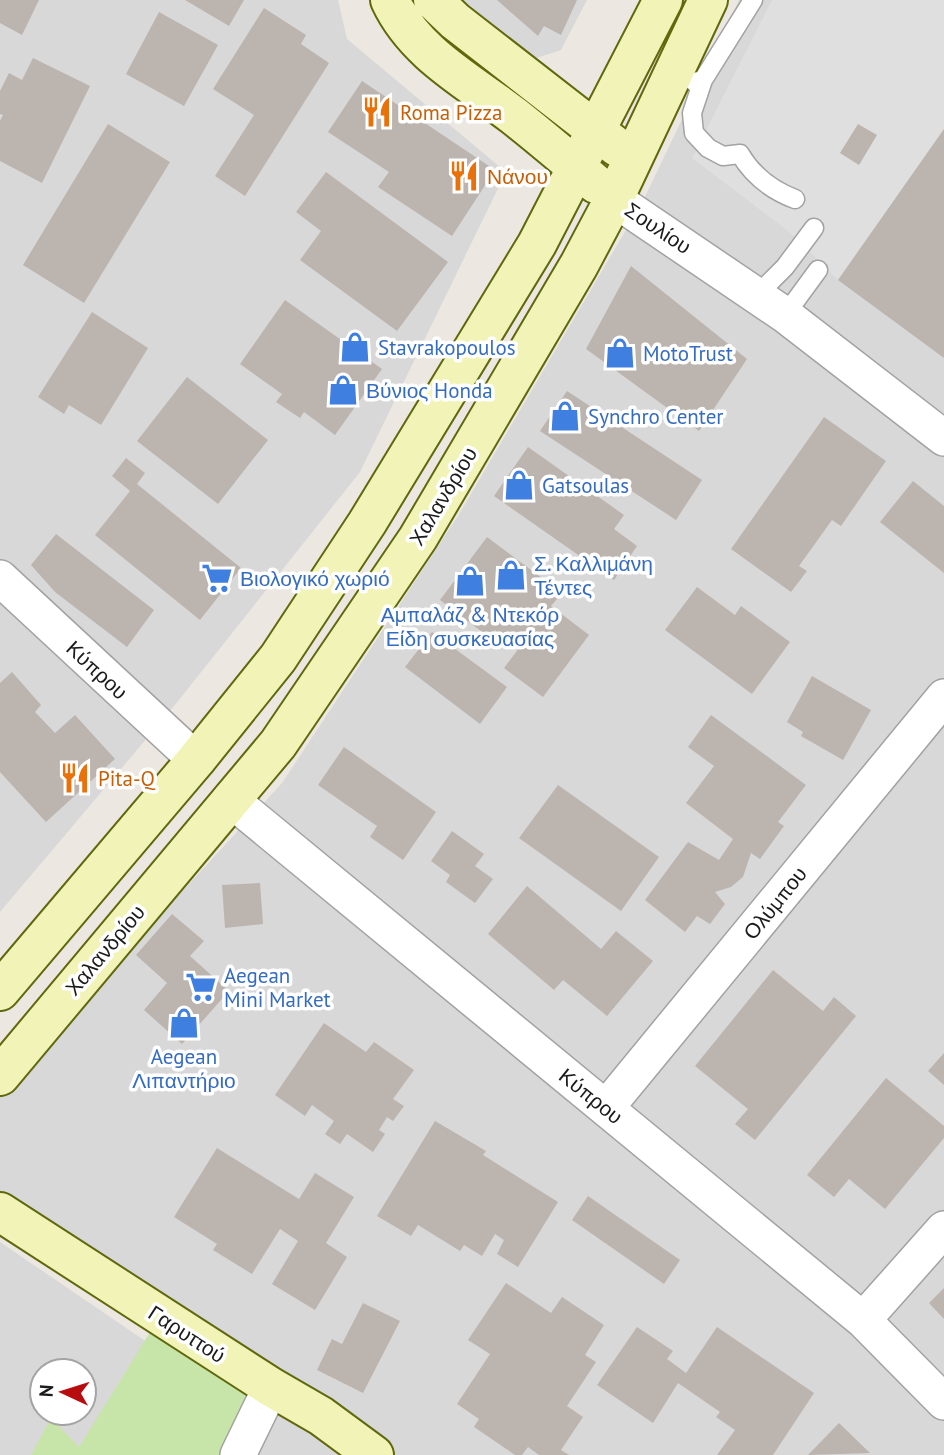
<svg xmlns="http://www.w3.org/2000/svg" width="944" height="1455" viewBox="0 0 944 1455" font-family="'PT Sans',sans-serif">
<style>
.residential{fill:#d9d8d8;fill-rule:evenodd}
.grass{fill:#c7e4a9}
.parking{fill:#dfdfdf}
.building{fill:#bcb4ae}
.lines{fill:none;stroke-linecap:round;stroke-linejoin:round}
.lane-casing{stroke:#a2a2a2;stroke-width:21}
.street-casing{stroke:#a2a2a2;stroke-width:38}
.secondary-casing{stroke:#5f680c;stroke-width:42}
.lane{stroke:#fff;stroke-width:18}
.street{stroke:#fff;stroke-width:35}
.secondary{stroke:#f2f4b7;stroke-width:38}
.labels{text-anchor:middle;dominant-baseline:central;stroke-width:7;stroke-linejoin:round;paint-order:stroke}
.food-label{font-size:21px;fill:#c56008;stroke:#fff;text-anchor:start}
.street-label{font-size:21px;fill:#1b1b1b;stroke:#fff}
.shop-label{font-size:21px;fill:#366cbe;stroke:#fff;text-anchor:start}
</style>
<rect width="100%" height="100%" fill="#ece8e1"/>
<path class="residential" d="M0,0H338L347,39L506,172L360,472L175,705L0,912Z
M448,0H587L561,50L533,59Z
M739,0H944V1455H0V1242L263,1421L280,1390L0,1192V1096L81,1001L282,783L458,516L643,201ZM42,1371H84V1413H42Z"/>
<path class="grass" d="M160,1316L271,1387L236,1455H31L51,1418L79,1447Z"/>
<path class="parking" d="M772,0H944V129L838,280L792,234L692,158Z"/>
<path class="building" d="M0,0H39L22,35L0,23Z
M185,0H244L229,26Z
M497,0H577L561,35L544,26L538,36Z
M264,8L306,35L301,44L329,63L245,196L215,176L254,115L213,89Z
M159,12L218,45L184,106L126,74Z
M33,58L90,86L42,183L0,161V121L3,115L0,114V91L9,73L22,80Z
M362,81L495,170L452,236L378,187L389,172L328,132Z
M108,124L170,162L84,303L23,265Z
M858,124L877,135L859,165L840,153Z
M944,129V358L838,280Z
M326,172L448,262L397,331L300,260L321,231L296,212Z
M631,266L747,359L699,431L586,349Z
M285,300L382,369L335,435L304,412L300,418L276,402L282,394L240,364Z
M92,312L148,348L101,425L69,405L64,414L38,397Z
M187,377L268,440L218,504L137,441Z
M567,391L702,480L676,520L540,431Z
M824,417L886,461L841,526L832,520L799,566L807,571L791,592L731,549Z
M528,447L624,515L614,529L637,546L614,580L494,496Z
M126,458L145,473L137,484L241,568L200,620L95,535L130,491L112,476Z
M913,481L944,506V573L880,522Z
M56,534L154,610L127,647L55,592L31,565Z
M487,537L562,593L551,606L589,635L543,697L504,668L519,648L495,630L490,638L440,600Z
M697,587L735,615L741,606L790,642L752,694L665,630Z
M432,632L507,687L480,724L405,667Z
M12,672L41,705L35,712L55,733L75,715L115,759L46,822L0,772V683Z
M812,676L871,710L843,760L801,736L803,732L787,722Z
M711,715L806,785L778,822L784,826L760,859L751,853L743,877L731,887L715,892L725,904L710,924L697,916L685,932L645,900L688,842L719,860L733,839L686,803L714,766L688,747Z
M344,747L436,812L403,860L370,837L377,826L318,785Z
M558,785L659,857L621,911L519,838Z
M452,831L484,854L475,866L493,879L475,903L446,882L450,875L431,861Z
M260,883L263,924L225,928L222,885Z
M527,886L601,949L616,931L653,961L607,1016L563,980L554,990L488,934Z
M172,914L204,941L190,956L229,991L182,1044L144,1010L167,983L136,955Z
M773,970L823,1011L834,997L856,1016L755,1140L735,1124L748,1109L695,1066Z
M324,1023L366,1052L374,1042L414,1070L393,1099L404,1106L393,1121L387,1117L379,1130L385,1134L373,1152L347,1134L340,1144L325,1134L334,1121L312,1105L305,1116L275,1095Z
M944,1053V1085L928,1071Z
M886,1078L944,1126V1138L885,1209L849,1179L834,1197L807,1175Z
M435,1121L486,1151L483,1155L558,1202L518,1267L497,1254L504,1240L495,1234L482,1256L464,1245L460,1251L418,1225L411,1236L377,1216Z
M217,1148L299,1199L315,1173L354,1197L326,1243L347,1257L315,1310L272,1284L298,1241L280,1229L252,1274L213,1250L217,1244L174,1217Z
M588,1196L680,1260L664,1284L572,1220Z
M506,1283L551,1313L562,1297L604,1325L585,1355L596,1362L567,1406L583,1417L561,1450L569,1455H539L528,1447L522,1455H515L474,1427L479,1419L457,1404L490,1354L468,1340Z
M944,1288V1319L929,1303Z
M363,1303L400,1321L363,1393L317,1370L332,1339L342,1344Z
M637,1327L673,1351L667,1359L686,1373L717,1327L814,1393L773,1455H717L735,1430L716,1417L720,1412L678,1383L653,1423L597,1385Z
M839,1423L870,1453L808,1455Z"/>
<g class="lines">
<g class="lane-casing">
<path id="lane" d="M703,80L692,113L694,133L708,148L723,156L740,154C753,176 771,190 795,199
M694,82L703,80L753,0
M757,295L785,267L814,228
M785,315L818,270"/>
</g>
<g class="street-casing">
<path id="street" d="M614,199L785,315L944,438
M0,578L196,760
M230,799L863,1320L944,1402
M606,1108L944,697
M863,1320L944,1229
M238,1455L271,1387"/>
</g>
<g class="secondary-casing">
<path id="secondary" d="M390,0C415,54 469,81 514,116C542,138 569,161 596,184
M433,0L455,21L617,147
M0,991L196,760L278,658L367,523L537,244L663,0
M0,1076L278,744L418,538L579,265L614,199L708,0
M0,1212L271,1387L321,1416L374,1455"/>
</g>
<use href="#lane" class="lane"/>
<use href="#street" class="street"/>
<use href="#secondary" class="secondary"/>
</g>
<defs>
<g id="restaurant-bare" transform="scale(2.415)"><path d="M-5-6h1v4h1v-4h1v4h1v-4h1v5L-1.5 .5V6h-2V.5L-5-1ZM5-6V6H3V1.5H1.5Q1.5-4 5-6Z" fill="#e8710a" stroke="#fff" stroke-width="2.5" paint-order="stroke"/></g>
<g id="shop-bare" transform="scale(2.415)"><path d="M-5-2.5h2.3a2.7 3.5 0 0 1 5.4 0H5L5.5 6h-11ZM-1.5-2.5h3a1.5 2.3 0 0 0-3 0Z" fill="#3f7fe0" stroke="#fff" stroke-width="2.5" paint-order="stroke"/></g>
<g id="supermarket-bare" transform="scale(2.415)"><path d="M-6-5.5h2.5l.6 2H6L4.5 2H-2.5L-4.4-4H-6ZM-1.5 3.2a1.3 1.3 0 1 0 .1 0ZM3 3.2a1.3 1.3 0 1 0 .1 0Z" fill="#3f7fe0" stroke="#fff" stroke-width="2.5" paint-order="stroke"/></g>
</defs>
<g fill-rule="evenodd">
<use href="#restaurant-bare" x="377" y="112"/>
<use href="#restaurant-bare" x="464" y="176"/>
<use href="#shop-bare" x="355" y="347"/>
<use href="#shop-bare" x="620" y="353"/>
<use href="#shop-bare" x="343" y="390"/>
<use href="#shop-bare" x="565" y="416"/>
<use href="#shop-bare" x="519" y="485"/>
<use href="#shop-bare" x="511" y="575"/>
<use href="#supermarket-bare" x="217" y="578"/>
<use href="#shop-bare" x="470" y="581"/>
<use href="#restaurant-bare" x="75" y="778"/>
<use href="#supermarket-bare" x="201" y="987"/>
<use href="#shop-bare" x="184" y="1023"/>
</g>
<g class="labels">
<g class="food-label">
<text x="400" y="112">Roma Pizza</text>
<text x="487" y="176">Νάνου</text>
<text x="98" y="778">Pita-Q</text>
</g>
<g class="street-label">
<text transform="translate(658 228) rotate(34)">Σουλίου</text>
<text transform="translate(443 496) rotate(-59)">Χαλανδρίου</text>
<text transform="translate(97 670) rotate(43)">Κύπρου</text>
<text transform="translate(775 903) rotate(-51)">Ολύμπου</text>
<text transform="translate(105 950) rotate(-50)">Χαλανδρίου</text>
<text transform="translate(591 1096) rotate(39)">Κύπρου</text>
<text transform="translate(187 1334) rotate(33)">Γαρυττού</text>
</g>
<g class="shop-label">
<text x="378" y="347">Stavrakopoulos</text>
<text x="643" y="353">MotoTrust</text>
<text x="366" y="390">Βύνιος Honda</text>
<text x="588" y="416">Synchro Center</text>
<text x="542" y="485">Gatsoulas</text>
<text x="534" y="563">Σ. Καλλιμάνη<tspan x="534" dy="24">Τέντες</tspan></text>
<text x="240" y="578">Βιολογικό χωριό</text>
<text x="470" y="614" text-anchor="middle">Αμπαλάζ &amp; Ντεκόρ<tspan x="470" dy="24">Είδη συσκευασίας</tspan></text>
<text x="224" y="975">Aegean<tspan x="224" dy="24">Mini Market</tspan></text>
<text x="184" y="1056" text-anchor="middle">Aegean<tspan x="184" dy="24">Λιπαντήριο</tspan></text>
</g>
</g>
<g transform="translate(63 1392) rotate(274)"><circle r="33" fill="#ffffff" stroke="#a4a4a4" stroke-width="2"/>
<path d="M0-5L12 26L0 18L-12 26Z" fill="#b80d0f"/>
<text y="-10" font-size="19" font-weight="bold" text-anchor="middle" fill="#1b1b1b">N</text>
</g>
</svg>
